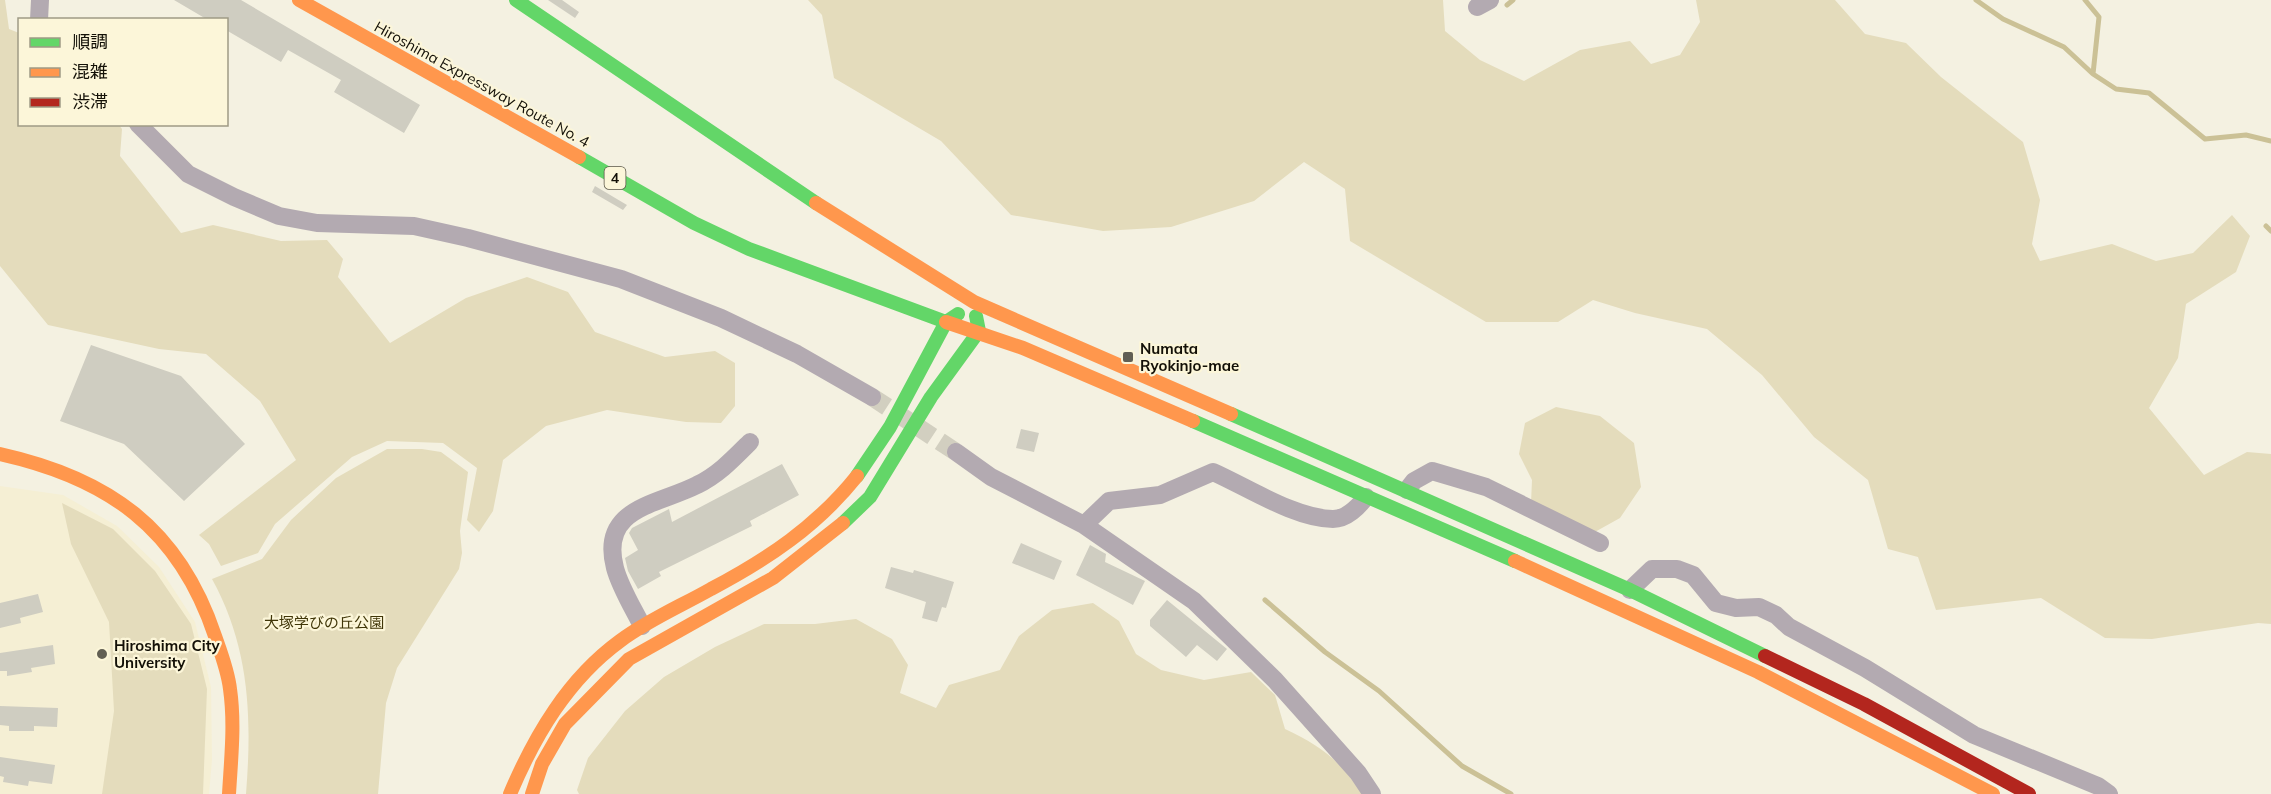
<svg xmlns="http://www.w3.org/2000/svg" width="2271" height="794" viewBox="0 0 2271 794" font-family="Mulish,'Noto Sans JP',sans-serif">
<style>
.built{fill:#f5efd4}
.green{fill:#e4dcbc}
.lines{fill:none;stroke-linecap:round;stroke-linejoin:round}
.stream{stroke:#cbc196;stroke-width:5}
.building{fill:#cfcdc1}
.street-tunnel{stroke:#d2cfc0;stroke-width:18;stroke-dasharray:18 9;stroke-linecap:butt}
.street{stroke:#b3aab1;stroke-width:18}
.fast{stroke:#63d668;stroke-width:14}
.slow{stroke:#ff974d;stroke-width:14}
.jam{stroke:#b3261e;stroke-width:14}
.poi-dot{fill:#625f53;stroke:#fcf6d9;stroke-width:2}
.labels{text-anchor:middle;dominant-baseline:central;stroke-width:4.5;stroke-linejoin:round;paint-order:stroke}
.shield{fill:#fcf6d9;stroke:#595546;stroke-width:1.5}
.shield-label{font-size:14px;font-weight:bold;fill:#131007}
.street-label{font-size:15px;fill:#131007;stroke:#fcf6d9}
.poi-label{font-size:15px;font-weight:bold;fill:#131007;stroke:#fcf6d9;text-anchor:start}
.park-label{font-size:15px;fill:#403608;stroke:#fcf6d9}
</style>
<rect width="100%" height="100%" fill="#f4f1e1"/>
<path class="built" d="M0,486L63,495L117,526L159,567L195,622L211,687L212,760L209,794H0Z"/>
<path class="green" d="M0,0H5L9,29L19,33L20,124L119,125L122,129L120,156L181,233L213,225L281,241L327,240L343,259L338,277L390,343L466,298L527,277L568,292L595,332L665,357L715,351L735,363V406L721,423L686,422L607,410L546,426L503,460L493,511L479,532L467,520L477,468L443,443L387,441L352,457L275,524L258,553L221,566L209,544L199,535L296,460L260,401L206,354L159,349L48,325L0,266Z
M808,0H1443L1445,31L1480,60L1524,81L1580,50L1630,41L1651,64L1680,55L1700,22L1696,0H1835L1865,34L1906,43L1941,77L2023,142L2040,200L2032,244L2040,261L2112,244L2156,261L2193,253L2232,215L2250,236L2236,272L2186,304L2178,358L2149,408L2204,475L2247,452L2271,454V624L2258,623L2152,639L2105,638L2041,598L1936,610L1918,557L1888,549L1868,480L1814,437L1762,375L1707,329L1635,313L1593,300L1558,322H1486L1350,241L1345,189L1304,162L1254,201L1171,227L1103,231L1011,215L941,141L834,78L822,15Z
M1556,407L1600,416L1634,443L1641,487L1620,518L1593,533L1531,503L1532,480L1519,454L1525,423Z
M387,449H422L441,452L468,472L460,531L462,553L459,569L397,668L386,703L378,794H246C252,718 250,648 212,579L262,559L291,520L336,478Z
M62,503L113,529L155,571L191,624L207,689L203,794H102L114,711L109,622L71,544Z
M1093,603L1119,621L1136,654L1161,670L1204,680L1251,672L1275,695L1285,729C1321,746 1340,760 1362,794H579L577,790L588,758L625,711L664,677L715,647L764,624H815L856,619L892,639L908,665L900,693L936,708L949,685L1000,670L1019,636L1052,610Z"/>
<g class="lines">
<path class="stream" d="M1976,0L2003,19L2064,47L2093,74
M2085,0L2099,17L2093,74L2116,89L2149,93L2205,139L2246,135L2271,141
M1507,5L1513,0
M2266,226L2271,231
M1265,600L1325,652L1379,691L1462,766L1511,794"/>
</g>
<path class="building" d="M174,0H241L420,105L404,133L334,92L341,80L288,50L281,62L226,30V20H208Z
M548,0H562L579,12L575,18Z
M595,186L627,205L623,210L592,192Z
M91,345L181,376L245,444L184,501L124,444L60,421Z
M1021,429L1039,433L1034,452L1016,448Z
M782,464L799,495L750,521L752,526L659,572L661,576L638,589L628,571L625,558L638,550L629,533L632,528L669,509L672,522Z
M1021,543L1062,561L1054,580L1012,563Z
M1090,545L1106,554L1105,562L1145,581L1133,605L1076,575Z
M891,567L913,573L914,570L954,582L946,608L942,607L937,622L922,618L926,602L885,588Z
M38,594L43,612L20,618L21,623L0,628V603Z
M1167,600L1227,649L1217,661L1197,645L1186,657L1150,626V620Z
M53,645L55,664L31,668L32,672L7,676V671H0V653Z
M0,706L58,708L57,727L34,726V731H9V726L0,725Z
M0,757L55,765L52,784L29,781L28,786L3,782L4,777L0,776Z"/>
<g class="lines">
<path class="street-tunnel" d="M872,397L956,452"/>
<path class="street" d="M1477,7L1490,0
M39,20L40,0
M138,124L188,174L234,197L279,216L317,223L414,226L468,238L621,279L721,318L797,354L872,397
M956,452L991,477L1084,525L1194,601L1275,680L1358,773L1372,794
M1407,490L1414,481L1432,471L1486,487L1600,543
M1084,525L1109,501L1160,495L1213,472C1247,487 1296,519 1333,519C1347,519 1358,507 1366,497
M1630,590L1652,569H1677L1693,575L1716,603L1736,608L1759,607L1776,615L1789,627L1865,668L1974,735L2098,786L2109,794
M642,626C633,608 620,587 615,568C599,507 658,505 697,485C718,475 733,459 750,442"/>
<path class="fast" d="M516,0L816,203
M579,157L694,223L749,249L946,322
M1231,414L1630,590L1765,656
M1193,421L1515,561
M857,476L890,427L946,322L958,314
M843,523L870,497L931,397L979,331L976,316"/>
<path class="slow" d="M299,0L579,157
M816,203L974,302
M974,302L1231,414
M946,322L1023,348L1193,421
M0,454C108,478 179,528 215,636C221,653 228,671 230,689C235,724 231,759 229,794
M1515,561L1758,672L1993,794
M510,794C535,735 568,679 620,641C648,620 681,606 711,589C768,559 817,526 857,476
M532,794L542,764L565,724L629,659L773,578L843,523"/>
<path class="jam" d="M1765,656L1864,704L2029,794"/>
</g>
<g class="poi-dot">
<rect x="1122" y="351" width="12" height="12" rx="3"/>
<circle cx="102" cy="654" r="6"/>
</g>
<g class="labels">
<rect class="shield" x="604.5" y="167" width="21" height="22" rx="4.5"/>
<g class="shield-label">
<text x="615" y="178">4</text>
</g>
<g class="street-label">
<text transform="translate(482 84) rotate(29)">Hiroshima Expressway Route No. 4</text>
</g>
<g class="poi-label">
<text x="1140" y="348">Numata<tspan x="1140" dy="17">Ryokinjo-mae</tspan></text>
<text x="114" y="645">Hiroshima City<tspan x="114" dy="17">University</tspan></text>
</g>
<g class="park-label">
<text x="324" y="622">大塚学びの丘公園</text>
</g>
</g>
<rect x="18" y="18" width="210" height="108" fill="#fcf6d9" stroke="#9f9a85" stroke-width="1.5"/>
<rect x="30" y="38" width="30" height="9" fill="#63d668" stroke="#9f9a85" stroke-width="1.5"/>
<text x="72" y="48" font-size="18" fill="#131007">順調</text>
<rect x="30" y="68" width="30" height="9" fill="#ff974d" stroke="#9f9a85" stroke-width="1.5"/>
<text x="72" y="78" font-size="18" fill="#131007">混雑</text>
<rect x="30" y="98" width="30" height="9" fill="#b3261e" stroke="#9f9a85" stroke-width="1.5"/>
<text x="72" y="108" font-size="18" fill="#131007">渋滞</text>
</svg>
